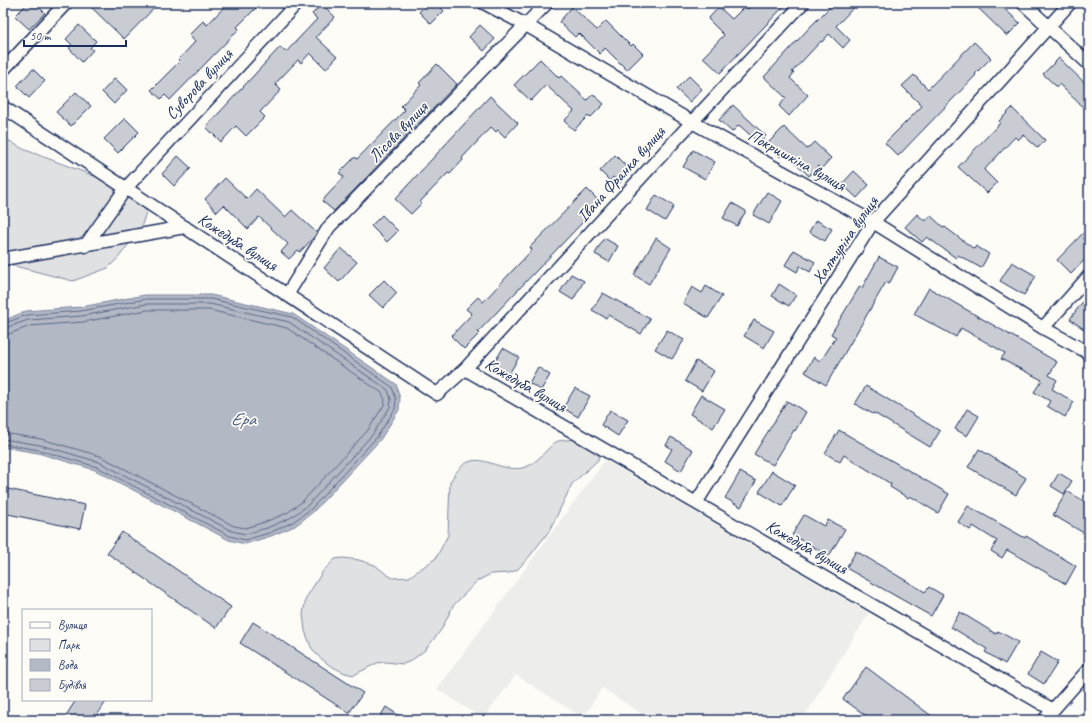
<svg xmlns="http://www.w3.org/2000/svg" width="1092" height="723" viewBox="0 0 1092 723" font-family="Caveat,sans-serif">
<style>
.built{fill:#edeeec}
.green{fill:#e0e1e3;stroke:#7e88a0}
.water{fill:#b3b8c5;stroke:#76819c}
.lines{fill:none;stroke-linecap:round;stroke-linejoin:round}
.shore{stroke:#586687;stroke-width:1}
.building{fill:#c9ccd3;stroke:#1b2f5e}
.minor-casing{stroke:#1b2f5e;stroke-width:15}
.minor{stroke:#fdfcf7;stroke-width:12}
.labels{text-anchor:middle;dominant-baseline:central;stroke-width:3.5;stroke-linejoin:round;paint-order:stroke}
.street-label{font-size:17px;fill:#1b2f5e;stroke:#fdfcf7}
.water-label{font-size:18px;font-style:italic;fill:#49587d;stroke:#fdfcf7}
</style>
<rect width="100%" height="100%" fill="#fdfcf7"/>
<filter id="ink" filterUnits="userSpaceOnUse"><feTurbulence type="fractalNoise" baseFrequency=".025" numOctaves="2"/><feDisplacementMap in="SourceGraphic" scale="8" xChannelSelector="R" yChannelSelector="G"/><feConvolveMatrix kernelMatrix="1 2 1 2 8 2 1 2 1" color-interpolation-filters="sRGB"/></filter>
<g filter="url(#ink)">
<path class="built" d="M605,460L869,613L802,720H651L602,688L583,718L516,675L483,719L437,689Z"/>
<path class="green" d="M3,137L23,149L126,188L140,197L146,212L141,228L119,257L108,268L73,281L3,263Z
M580,439L600,452L598,460L572,484L550,530L529,557L517,570L509,573L491,574L477,581L453,606L441,630L425,650L411,661L403,664L386,662L377,663L354,675L345,673L329,665L316,654L311,647L305,631L303,614L306,598L323,571L335,559L343,558L359,560L375,565L386,574L393,578L409,577L436,558L448,535L450,482C473,440 492,473 522,468C533,466 542,455 549,448C551,446 554,443 556,442C561,439 574,440 580,439Z"/>
<path class="water" d="M145,295H211L293,314L396,384L400,399L399,410L380,440L313,512L295,526L271,536L245,544L229,540L95,470L38,453L3,447V321L26,311L81,307Z"/>
<g class="lines">
<path class="shore" d="M3,324L27,315L81,311L146,299H211L292,317L392,387L396,399L395,409L377,437L311,509L293,522L269,533L245,540L230,536L97,467L39,450L3,444
M3,329L28,320L82,316L146,304H210L289,322L388,390L391,399L390,407L373,434L307,506L290,518L267,528L245,534L232,531L99,462L40,445L3,439
M3,335L9,334L30,326L83,322L147,310H209L287,328L382,393L385,400L384,405L368,430L303,501L287,513L265,522L245,528L234,526L100,456L41,439L3,433"/>
</g>
<path class="building" d="M28,3H35L45,13L29,29L15,16Z
M87,3H159L124,39Z
M228,3H261L237,27L239,29L170,100L165,95L161,99L151,90L180,61L178,60L195,42L189,35L203,21L207,25Z
M428,3H436L444,11L431,24L419,12Z
M754,3H787L720,73L703,57L724,35L708,19L719,7L732,19L745,6L748,9Z
M834,3H858L836,26L850,40L843,48L829,34L822,42L821,41L792,72L794,73L790,78L808,95L789,116L779,106L786,98L764,77L809,28Z
M973,3H998L1020,23L1007,36Z
M322,4L335,17L316,37L337,57L326,69L310,53L301,63L298,60L275,84L281,90L260,112L265,117L246,136L236,126L221,142L206,127L280,47L286,52L317,19L312,14Z
M572,7L597,30L606,21L631,46L633,44L643,54L627,70L605,48L600,54L579,33L575,37L559,22Z
M79,25L96,41L90,48L93,50L82,62L69,48L72,45L66,39Z
M480,25L495,39L484,51L469,37Z
M974,42L991,58L975,74L976,75L898,156L885,143L922,106L902,86L914,75L928,89Z
M1059,58L1089,87V113L1059,84L1057,87L1043,74Z
M540,59L559,78L561,76L587,100L593,94L604,104L590,118L588,116L574,130L564,121L574,111L546,85L531,101L514,85Z
M437,64L457,84L334,211L322,201L344,177L339,173L355,157L357,159L405,110L401,106L421,85L419,83Z
M33,69L45,81L29,98L17,86Z
M689,76L702,89L690,102L676,89Z
M115,78L127,90L114,104L102,92Z
M76,92L91,106L71,126L56,112Z
M490,96L518,123L505,137L498,130L496,132L491,127L462,158L463,160L450,174L448,173L420,202L422,203L411,214L395,199L433,158Z
M733,105L766,136L759,143L739,125L732,132L719,120Z
M1012,108L1045,140L1038,148L1023,135L1018,140L1015,137L984,170L997,183L987,193L958,167L1000,123L999,121Z
M125,118L139,132L118,153L104,139Z
M784,127L807,149L814,142L831,158L821,169L818,166L809,176L784,152L780,157L767,144Z
M693,150L715,162L705,179L683,167Z
M615,155L631,171L620,183L613,177L610,181L600,171Z
M178,156L191,168L174,186L162,174Z
M854,171L869,185L857,198L842,184Z
M225,178L247,199L256,189L285,217L292,210L317,233L314,237L300,252L298,250L289,259L281,252L288,244L259,217L248,229L224,205L217,212L205,199Z
M587,189L601,203L517,291L478,332L480,333L464,349L451,336L472,314L466,309L478,297L483,302L532,250L530,247Z
M767,192L782,201L769,224L753,215Z
M656,195L674,206L665,221L647,210Z
M732,203L746,211L737,226L723,218Z
M917,214L925,221L931,216L944,228L945,227L974,249L976,246L989,254L981,268L958,255L956,258L927,237L922,242L905,227Z
M382,215L398,231L387,242L371,226Z
M816,220L832,229L825,241L809,232Z
M1089,227V255L1071,274L1057,260Z
M604,238L618,246L609,262L595,254Z
M656,238L671,248L649,284L634,275Z
M341,248L357,262L339,282L324,268Z
M794,250L815,262L810,272L800,266L797,272L785,265Z
M879,257L898,267L889,284L886,282L826,385L805,372L814,357L820,361L824,356L836,337L831,334L860,286L862,288Z
M1012,262L1036,276L1024,295L1000,281Z
M571,274L584,281L573,300L560,292Z
M384,280L397,293L383,308L369,295Z
M779,284L796,295L789,306L772,296Z
M706,286L722,296L708,318L683,303L692,287L702,293Z
M929,288L1057,362L1049,375L1057,380L1052,389L1074,402L1065,417L1047,406L1050,401L1034,392L1042,380L1001,359L1005,353L961,328L956,337L914,314Z
M603,293L650,319L641,334L608,315L606,318L592,310Z
M1089,293V333L1070,319Z
M754,320L774,331L764,348L744,336Z
M667,330L684,340L672,359L655,349Z
M503,348L519,357L509,374L493,365Z
M696,361L714,371L702,391L685,381Z
M538,367L550,375L541,390L529,383Z
M866,386L940,431L930,447L874,413L873,414L855,404Z
M575,388L590,396L578,417L563,408Z
M701,395L725,409L713,428L690,414Z
M787,401L806,412L795,431L794,430L773,465L754,454Z
M967,409L979,416L967,436L955,429Z
M610,410L628,420L618,436L601,425Z
M839,430L949,494L938,513L910,496L908,498L890,487L891,484L844,455L840,462L825,453Z
M671,437L693,450L681,471L665,461L672,449L666,445Z
M979,449L1026,478L1016,495L968,467Z
M772,471L795,485L782,506L759,492Z
M740,472L756,481L741,507L725,498Z
M1059,473L1072,481L1064,494L1051,486Z
M3,488L85,505L80,529L3,513Z
M1067,491L1089,504V536L1053,515Z
M968,506L1025,538L1026,536L1076,566L1066,584L1007,550L1002,558L991,551L997,541L973,526L970,530L958,522Z
M804,515L824,526L828,520L845,529L829,556L792,535Z
M122,532L231,607L216,628L107,553Z
M856,551L925,592L929,587L943,595L931,616L846,568Z
M960,612L996,634L998,631L1018,642L1005,664L985,652L987,649L951,627Z
M253,622L363,693L349,713L240,643Z
M1041,652L1058,662L1044,684L1028,674Z
M866,667L937,720H872L843,699Z
M76,700H107L94,720H63Z
M386,707L406,720H378Z"/>
<g class="lines">
<g class="minor-casing">
<path id="minor" d="M484,3L526,25L692,122L873,222L1043,328L1089,353
M1023,3L1089,64
M3,70L66,3
M3,107L437,394L465,369L1053,710
M85,246L126,188L297,3
M3,259L185,227
M287,295L329,227L547,3
M1043,328L1089,276
M465,369L692,122L803,3
M696,503L873,222L1070,3
M1044,720L1089,669"/>
</g>
<use href="#minor" class="minor"/>
</g>
</g>
<g class="labels">
<g class="street-label">
<text transform="translate(199 84) rotate(-47)">Суворова вулиця</text>
<text transform="translate(398 132) rotate(-46)">Лісова вулиця</text>
<text transform="translate(797 160) rotate(29)">Покришкіна вулиця</text>
<text transform="translate(621 174) rotate(-48)">Івана Франка вулиця</text>
<text transform="translate(845 240) rotate(-55)">Халтуріна вулиця</text>
<text transform="translate(238 242) rotate(33)">Кожедуба вулиця</text>
<text transform="translate(526 385) rotate(30)">Кожедуба вулиця</text>
<text transform="translate(807 547) rotate(30)">Кожедуба вулиця</text>
</g>
<g class="water-label">
<text x="243" y="419">Ера</text>
</g>
</g>
<rect width="1092" height="723" fill="none" stroke="#fdfcf7" stroke-width="16"/>
<rect x="8" y="8" width="1076" height="707" fill="none" stroke="#1b2f5e" stroke-width="1.5" filter="url(#ink)"/>
<rect x="22" y="609" width="130" height="92" fill="#fdfcf7" stroke="#a3aaba"/>
<rect x="30" y="622" width="20" height="6" fill="#fdfcf7" stroke="#a3aaba"/>
<text x="58" y="629" font-size="12" fill="#1b2f5e">Вулиця</text>
<rect x="30" y="639" width="20" height="12" fill="#e0e1e3" stroke="#a3aaba"/>
<text x="58" y="649" font-size="12" fill="#1b2f5e">Парк</text>
<rect x="30" y="659" width="20" height="12" fill="#b3b8c5" stroke="#a3aaba"/>
<text x="58" y="669" font-size="12" fill="#1b2f5e">Вода</text>
<rect x="30" y="679" width="20" height="12" fill="#c9ccd3" stroke="#a3aaba"/>
<text x="58" y="689" font-size="12" fill="#1b2f5e">Будівля</text>
<path d="M24 40v6h102v-6" fill="none" stroke="#1b2f5e" stroke-width="2"/>
<text x="30" y="40" font-size="12" fill="#1b2f5e" stroke="#fdfcf7" stroke-width="3" paint-order="stroke">50 m</text>
</svg>
